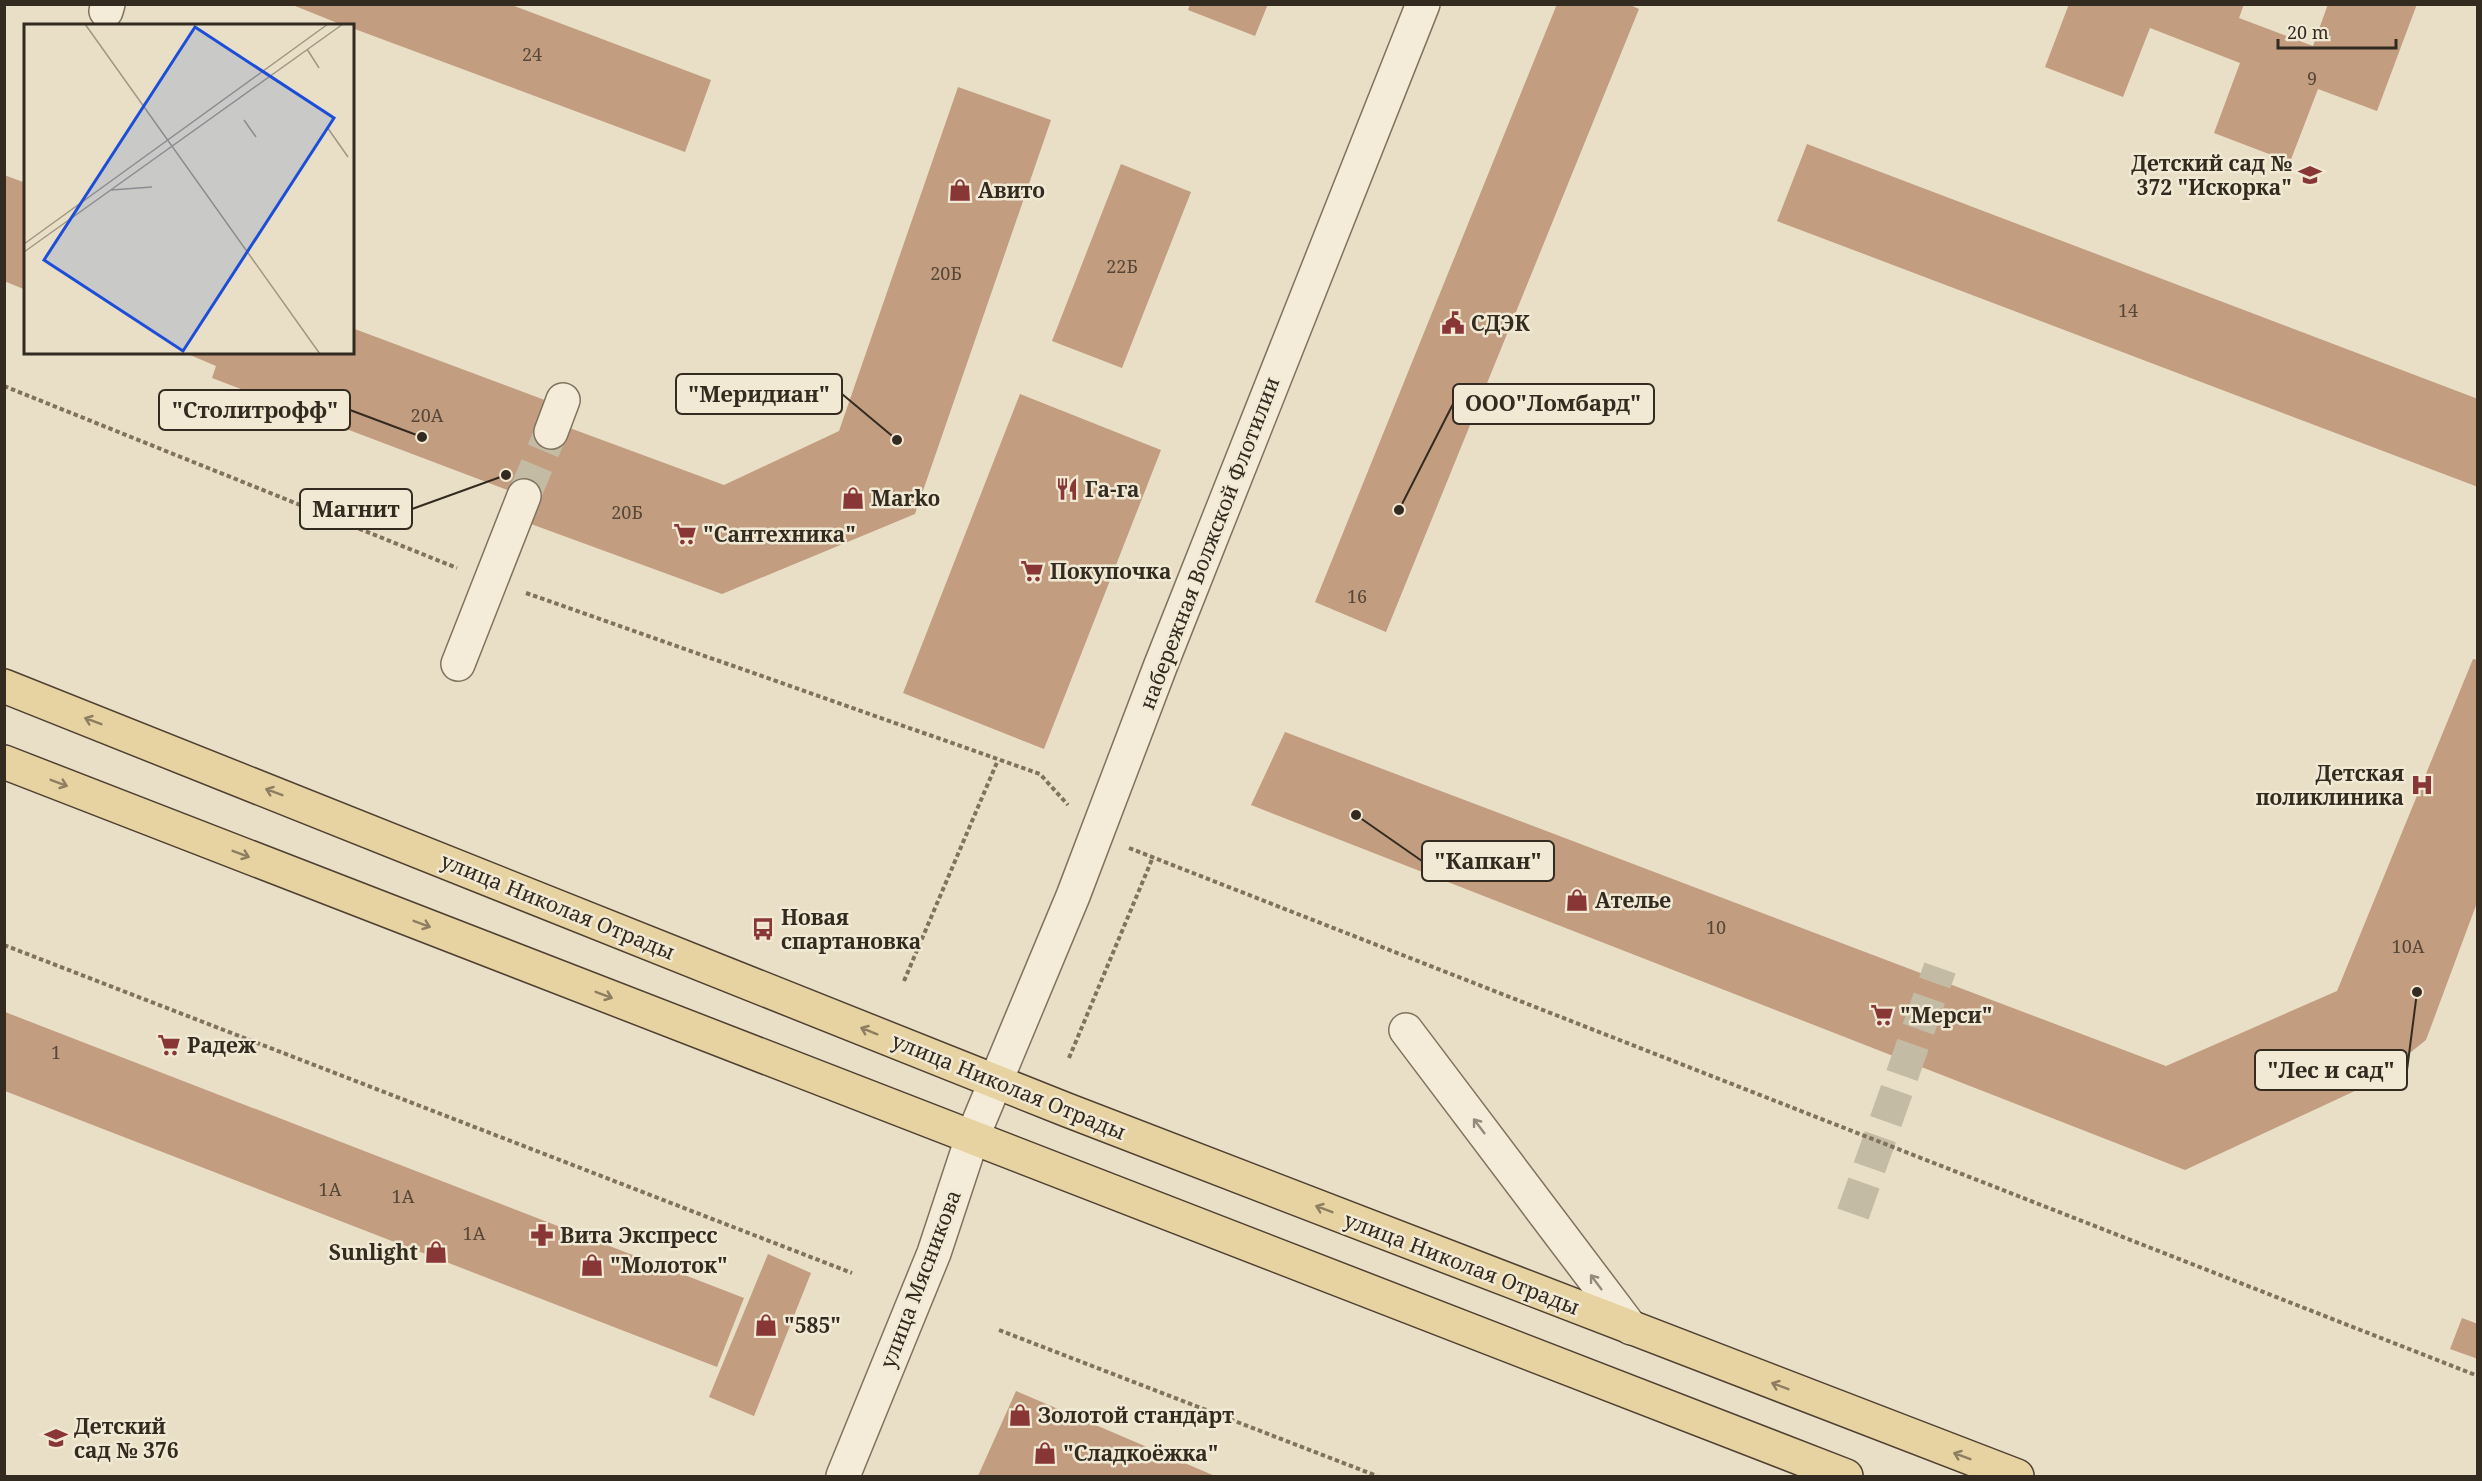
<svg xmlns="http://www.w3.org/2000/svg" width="2482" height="1481" viewBox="0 0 2482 1481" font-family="'Noto Serif',serif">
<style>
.building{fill:#c29d80}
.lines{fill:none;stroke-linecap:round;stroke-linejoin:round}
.minor-tunnel{stroke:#c4bba5;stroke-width:33;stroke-dasharray:33 16;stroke-linecap:butt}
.minor-casing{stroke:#81725e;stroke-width:36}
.major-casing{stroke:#4f4031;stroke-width:36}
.path{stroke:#81725e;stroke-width:4;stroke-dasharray:4.5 3;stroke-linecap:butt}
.minor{stroke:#f4ecd8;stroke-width:33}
.major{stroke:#e7d3a2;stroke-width:33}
.oneway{stroke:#8d7e61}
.oneway2{stroke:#948b7c}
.labels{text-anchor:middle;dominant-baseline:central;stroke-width:5;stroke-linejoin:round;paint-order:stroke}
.number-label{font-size:18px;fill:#574738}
.poi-label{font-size:21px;font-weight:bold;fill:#332a20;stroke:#f1e9d4;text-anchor:start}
.street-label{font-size:21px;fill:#332a20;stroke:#f1e9d4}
.inset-road{fill:none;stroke:#a09784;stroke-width:1.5}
.view{fill:#1d4ed8;fill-opacity:0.15;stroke:#1d4ed8;stroke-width:3}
.inset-edge{fill:none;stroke:#332a20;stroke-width:3}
.leader{fill:none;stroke:#332a20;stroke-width:2}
.callout-dot{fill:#332a20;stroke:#f1e9d4;stroke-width:2}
.callout{fill:#f1e9d4;stroke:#332a20;stroke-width:2}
.callout-label{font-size:22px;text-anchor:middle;font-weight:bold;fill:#332a20}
</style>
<rect width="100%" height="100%" fill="#e8dfc6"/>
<path class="building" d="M290,4H509L711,80L685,152L352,28V26H345Z
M1190,4H1268L1255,36L1188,10Z
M1557,4H1628L1639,9L1386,632L1315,602Z
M2069,4H2244L2239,18L2313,46L2328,4H2417L2377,111L2318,89L2290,162L2214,133L2240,63L2150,28L2123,97L2045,67Z
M958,87L1051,120L915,514L722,594L531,524L539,502L212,378L216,366L183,352H352V328L550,402L567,427L724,485L839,431Z
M1807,144L2478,399V487L1777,221Z
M1121,164L1191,192L1122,368L1052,341Z
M4,175L26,183V290L4,281Z
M1020,394L1161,450L1044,749L903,693Z
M2473,659L2478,660V900L2426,1040L2372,1083L2185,1170L1251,805L1285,732L2166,1066L2337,991Z
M5,1012L744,1298L717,1367L5,1091Z
M768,1254L811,1273L754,1416L709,1397Z
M2462,1318L2478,1324V1359L2450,1349Z
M1016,1391L1215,1476H978Z"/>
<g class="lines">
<path class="minor-tunnel" d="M524,496L551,432
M1853,1214L1940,968"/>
<g class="minor-casing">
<path id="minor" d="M106,11L108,4
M551,432L563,400
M458,664L524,496
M1406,1030L1631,1328
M843,1476L934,1253L972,1138L1073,896L1160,667L1423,4"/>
</g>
<g class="major-casing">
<path id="major" d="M4,686L1067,1110L2017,1476
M4,762L1846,1476"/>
</g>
<path class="path" d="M4,386L457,568
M526,593L1040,774L1068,805
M1129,848L2478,1376
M4,945L852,1273
M904,981L998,760
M1069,1058L1153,857
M999,1330L1377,1476"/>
<use href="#minor" class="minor"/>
<use href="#major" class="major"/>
</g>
<defs><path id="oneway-shaft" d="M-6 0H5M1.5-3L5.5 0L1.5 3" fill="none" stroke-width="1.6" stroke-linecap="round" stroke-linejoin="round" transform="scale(1.5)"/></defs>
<g class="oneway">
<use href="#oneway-shaft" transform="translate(93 721) rotate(-159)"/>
<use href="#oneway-shaft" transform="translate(59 783) rotate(21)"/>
<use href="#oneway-shaft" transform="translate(274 792) rotate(-159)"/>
<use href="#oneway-shaft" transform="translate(241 854) rotate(21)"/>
<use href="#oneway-shaft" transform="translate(422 924) rotate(21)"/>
<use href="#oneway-shaft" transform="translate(604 995) rotate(21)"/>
<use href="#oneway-shaft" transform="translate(869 1031) rotate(-158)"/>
<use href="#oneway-shaft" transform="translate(1324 1209) rotate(-159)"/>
<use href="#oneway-shaft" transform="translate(1780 1386) rotate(-159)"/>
<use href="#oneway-shaft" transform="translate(1962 1456) rotate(-159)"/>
</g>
<g class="oneway2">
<use href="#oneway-shaft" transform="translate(1479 1126) rotate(-127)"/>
<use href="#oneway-shaft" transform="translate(1596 1282) rotate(-127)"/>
</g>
<defs>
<g id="school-bare" transform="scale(1.8)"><path d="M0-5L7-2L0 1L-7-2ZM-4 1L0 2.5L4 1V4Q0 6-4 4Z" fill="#883736" stroke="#f1e9d4" stroke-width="2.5" paint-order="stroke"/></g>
<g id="shop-bare" transform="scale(1.8)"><path d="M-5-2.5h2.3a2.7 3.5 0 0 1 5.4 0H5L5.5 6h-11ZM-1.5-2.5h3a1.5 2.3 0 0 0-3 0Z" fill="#883736" stroke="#f1e9d4" stroke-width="2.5" paint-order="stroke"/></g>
<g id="civic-bare" transform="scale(1.8)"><path d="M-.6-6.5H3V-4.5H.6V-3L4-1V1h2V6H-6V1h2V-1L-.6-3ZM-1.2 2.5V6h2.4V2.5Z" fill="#883736" stroke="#f1e9d4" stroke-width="2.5" paint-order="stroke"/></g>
<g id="restaurant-bare" transform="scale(1.8)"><path d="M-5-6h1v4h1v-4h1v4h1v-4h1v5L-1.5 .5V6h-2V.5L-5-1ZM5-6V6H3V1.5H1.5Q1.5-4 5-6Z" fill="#883736" stroke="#f1e9d4" stroke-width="2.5" paint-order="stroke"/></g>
<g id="supermarket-bare" transform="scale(1.8)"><path d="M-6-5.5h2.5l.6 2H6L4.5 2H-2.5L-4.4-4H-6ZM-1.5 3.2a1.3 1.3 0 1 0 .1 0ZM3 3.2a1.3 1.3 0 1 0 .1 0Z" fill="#883736" stroke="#f1e9d4" stroke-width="2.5" paint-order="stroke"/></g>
<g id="hospital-bare" transform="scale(1.8)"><path d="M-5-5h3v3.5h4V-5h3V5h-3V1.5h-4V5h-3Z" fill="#883736" stroke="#f1e9d4" stroke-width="2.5" paint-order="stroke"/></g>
<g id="bus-bare" transform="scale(1.8)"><path d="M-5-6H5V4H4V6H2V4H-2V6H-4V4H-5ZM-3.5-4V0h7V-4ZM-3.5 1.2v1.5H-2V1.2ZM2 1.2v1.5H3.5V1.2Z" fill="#883736" stroke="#f1e9d4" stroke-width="2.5" paint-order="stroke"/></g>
<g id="pharmacy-bare" transform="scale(1.8)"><path d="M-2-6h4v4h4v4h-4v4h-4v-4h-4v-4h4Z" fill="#883736" stroke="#f1e9d4" stroke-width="2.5" paint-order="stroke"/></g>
</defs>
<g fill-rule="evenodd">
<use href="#school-bare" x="2310" y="175"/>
<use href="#shop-bare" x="960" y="190"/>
<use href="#civic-bare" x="1453" y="323"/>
<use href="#restaurant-bare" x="1067" y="489"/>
<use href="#shop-bare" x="853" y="498"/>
<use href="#supermarket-bare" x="685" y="534"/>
<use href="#supermarket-bare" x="1032" y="571"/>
<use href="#hospital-bare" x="2422" y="785"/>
<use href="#shop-bare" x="1577" y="900"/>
<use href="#bus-bare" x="763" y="929"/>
<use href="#supermarket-bare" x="1882" y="1015"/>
<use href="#supermarket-bare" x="169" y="1045"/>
<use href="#pharmacy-bare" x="542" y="1235"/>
<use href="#shop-bare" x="436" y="1252"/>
<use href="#shop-bare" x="592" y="1265"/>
<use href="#shop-bare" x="766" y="1325"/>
<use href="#shop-bare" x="1020" y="1415"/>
<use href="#school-bare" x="56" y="1438"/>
<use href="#shop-bare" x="1045" y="1453"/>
</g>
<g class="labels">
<g class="number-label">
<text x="532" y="54">24</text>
<text x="2312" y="78">9</text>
<text x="1122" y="266">22Б</text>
<text x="946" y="273">20Б</text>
<text x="2128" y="310">14</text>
<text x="427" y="415">20А</text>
<text x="627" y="512">20Б</text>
<text x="1357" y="596">16</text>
<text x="1716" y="927">10</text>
<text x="2408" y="946">10А</text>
<text x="56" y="1052">1</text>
<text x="330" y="1189">1А</text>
<text x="403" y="1196">1А</text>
<text x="474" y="1233">1А</text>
</g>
<g class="poi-label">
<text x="2292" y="163" text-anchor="end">Детский сад №<tspan x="2292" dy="24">372 "Искорка"</tspan></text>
<text x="978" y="190">Авито</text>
<text x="1471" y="323">СДЭК</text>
<text x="1085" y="489">Га-га</text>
<text x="871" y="498">Marko</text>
<text x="703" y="534">"Сантехника"</text>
<text x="1050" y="571">Покупочка</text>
<text x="2404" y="773" text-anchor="end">Детская<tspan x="2404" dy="24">поликлиника</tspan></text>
<text x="1595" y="900">Ателье</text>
<text x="781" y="917">Новая<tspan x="781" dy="24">спартановка</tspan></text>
<text x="1900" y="1015">"Мерси"</text>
<text x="187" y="1045">Радеж</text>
<text x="560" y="1235">Вита Экспресс</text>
<text x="418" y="1252" text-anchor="end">Sunlight</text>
<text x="610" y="1265">"Молоток"</text>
<text x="784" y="1325">"585"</text>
<text x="1038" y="1415">Золотой стандарт</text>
<text x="74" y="1426">Детский<tspan x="74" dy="24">сад № 376</tspan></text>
<text x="1063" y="1453">"Сладкоёжка"</text>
</g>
<g class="street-label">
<text transform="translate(1209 543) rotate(-69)">набережная Волжской Флотилии</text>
<text transform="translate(558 906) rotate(22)">улица Николая Отрады</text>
<text transform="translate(1009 1086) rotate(22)">улица Николая Отрады</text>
<text transform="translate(1462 1263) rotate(21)">улица Николая Отрады</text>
<text transform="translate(920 1279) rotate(-69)">улица Мясникова</text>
</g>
</g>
<g transform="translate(24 24)">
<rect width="330" height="330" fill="#e8dfc6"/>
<path class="inset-road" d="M61,0L296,330M283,25L295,44M220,96L232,113M303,103L324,133M87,166L128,163M0,220L304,0M0,228L319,0"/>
<path class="view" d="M171,3L310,94L159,327L20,236Z"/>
<rect width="330" height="330" class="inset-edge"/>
</g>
<path class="leader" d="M897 440L842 394M1399 510L1453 404M422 437L350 410M506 475L412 509M1356 815L1422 861M2417 992L2407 1070"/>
<g class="callout-dot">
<circle cx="897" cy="440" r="6"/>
<circle cx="1399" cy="510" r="6"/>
<circle cx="422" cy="437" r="6"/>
<circle cx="506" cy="475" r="6"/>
<circle cx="1356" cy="815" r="6"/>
<circle cx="2417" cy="992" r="6"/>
</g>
<g class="callout">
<rect x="676" y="374" width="166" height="40" rx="6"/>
<rect x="1453" y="384" width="201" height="40" rx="6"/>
<rect x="159" y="390" width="191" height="40" rx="6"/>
<rect x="300" y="489" width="112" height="40" rx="6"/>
<rect x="1422" y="841" width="132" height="40" rx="6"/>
<rect x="2255" y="1050" width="152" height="40" rx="6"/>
</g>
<g class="callout-label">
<text x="759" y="402">"Меридиан"</text>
<text x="1553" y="411">ООО"Ломбард"</text>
<text x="255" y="418">"Столитрофф"</text>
<text x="356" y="517">Магнит</text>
<text x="1488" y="869">"Капкан"</text>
<text x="2331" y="1078">"Лес и сад"</text>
</g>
<rect width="2482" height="1481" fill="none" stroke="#332a20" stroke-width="12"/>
<path d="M2278 39v9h118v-9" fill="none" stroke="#332a20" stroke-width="3"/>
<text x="2287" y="39" font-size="18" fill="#332a20" stroke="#f1e9d4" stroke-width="4.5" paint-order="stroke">20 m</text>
</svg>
